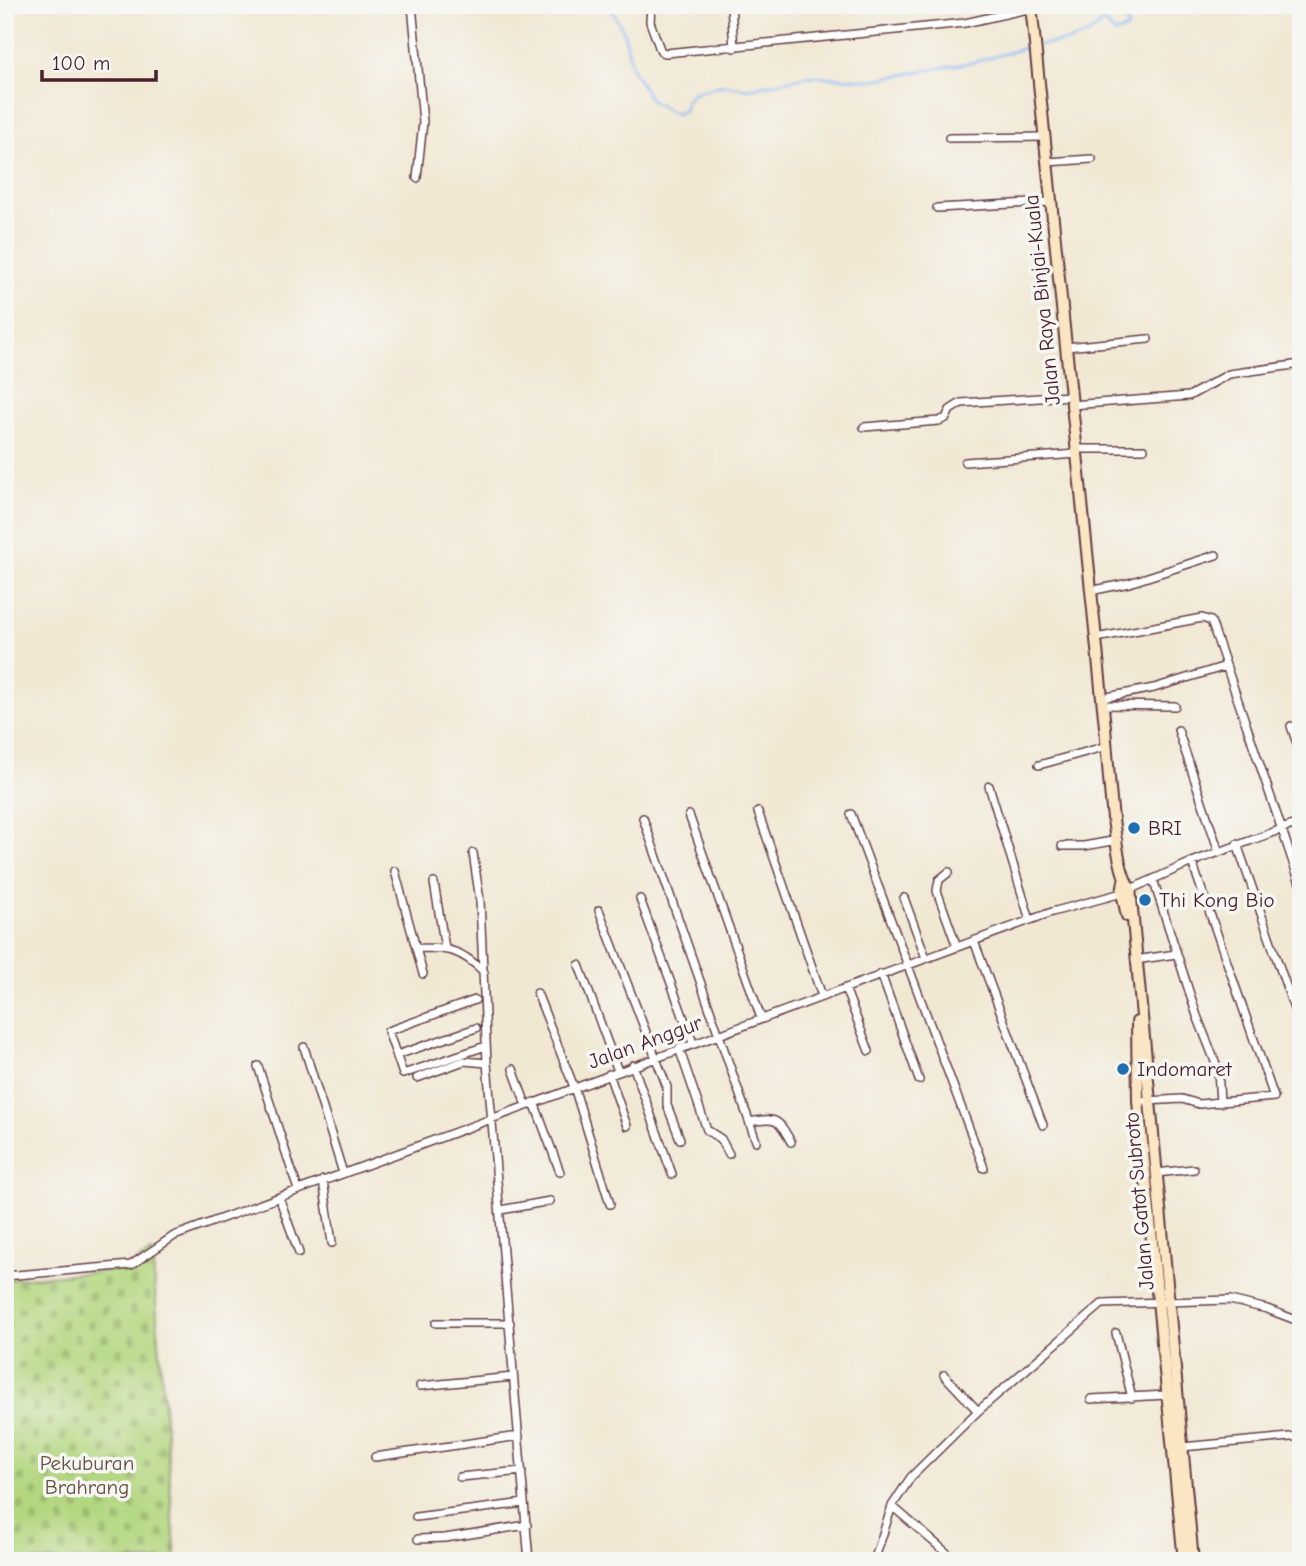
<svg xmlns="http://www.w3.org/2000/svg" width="1306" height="1566" viewBox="0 0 1306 1566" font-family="'Comic Neue',sans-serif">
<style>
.cemetery{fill:url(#cemetery-stones);stroke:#7e7b56;stroke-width:2}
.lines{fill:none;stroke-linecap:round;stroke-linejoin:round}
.stream{stroke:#89b9f5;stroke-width:2.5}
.minor-casing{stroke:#633d44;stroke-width:10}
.secondary-casing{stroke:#633d44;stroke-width:14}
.minor{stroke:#fff;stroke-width:7}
.secondary{stroke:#fbe6c4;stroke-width:10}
.poi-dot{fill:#1f6fb2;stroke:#f6f6f2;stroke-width:2.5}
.labels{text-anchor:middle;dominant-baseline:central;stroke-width:7;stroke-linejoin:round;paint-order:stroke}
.street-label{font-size:21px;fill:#4a1f2b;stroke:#f6f6f2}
.poi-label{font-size:21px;fill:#4a1f2b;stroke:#f6f6f2;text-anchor:start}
.park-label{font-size:21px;fill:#644d40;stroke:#f6f6f2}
</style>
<defs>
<pattern id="cemetery-stones" width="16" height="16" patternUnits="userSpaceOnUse" patternTransform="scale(1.75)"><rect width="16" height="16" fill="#b3d780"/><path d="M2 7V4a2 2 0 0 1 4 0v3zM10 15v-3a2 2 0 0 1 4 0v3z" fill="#9bb86f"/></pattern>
</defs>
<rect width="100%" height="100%" fill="#f6f6f2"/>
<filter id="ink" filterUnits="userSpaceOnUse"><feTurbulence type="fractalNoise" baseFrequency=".0143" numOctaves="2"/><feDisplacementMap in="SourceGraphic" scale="14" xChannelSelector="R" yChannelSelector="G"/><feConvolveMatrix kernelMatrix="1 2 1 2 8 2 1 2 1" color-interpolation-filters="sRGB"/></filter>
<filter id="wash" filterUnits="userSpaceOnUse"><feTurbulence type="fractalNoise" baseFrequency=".00686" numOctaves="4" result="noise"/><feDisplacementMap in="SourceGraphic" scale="28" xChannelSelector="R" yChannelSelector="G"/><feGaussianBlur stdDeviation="1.57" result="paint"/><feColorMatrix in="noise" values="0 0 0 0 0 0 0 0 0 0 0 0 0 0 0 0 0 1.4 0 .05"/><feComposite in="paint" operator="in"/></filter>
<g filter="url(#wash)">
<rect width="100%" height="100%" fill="#f1e8d3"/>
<path class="cemetery" d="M152,1252L176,1561H5V1280L126,1269Z"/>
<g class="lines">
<path class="stream" d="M609,5L624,32L632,68L651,101L676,114L685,110L686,100L693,93L723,85L748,89L809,76L873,80L974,62L1032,46
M1039,45L1069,41L1089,34L1104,22L1115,33L1128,29L1125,5"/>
</g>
</g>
<g filter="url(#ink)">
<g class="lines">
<g class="minor-casing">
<path id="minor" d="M412,5L423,122L417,178
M651,5L650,22L661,52L666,53L965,23L1032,8
M731,5L734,48
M949,138L1045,137
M1047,162L1092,159
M937,208L1051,202
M1066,347L1148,339
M1071,405L1189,396L1229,374L1301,364
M864,427L939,421L946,418L950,410L961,403L1071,396
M1076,449H1144
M965,462L1077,454
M1090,591L1129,583L1216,555
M1096,638L1202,618L1211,621L1301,886
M1102,698L1154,688L1226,666
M1103,705L1175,706
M1291,726L1301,755
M1178,730L1219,852
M1039,765L1107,746
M989,786L1030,920
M758,812L822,996
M851,814L984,1168
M689,815L761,1018
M643,818L756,1141
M1237,844L1301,1029
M1062,846H1084L1118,840
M473,853L480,901L487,1063L529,1561
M395,871L423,974
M949,872L939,880L937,891L957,947
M1153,879L1197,1016L1218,1069L1220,1103
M434,883L445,948
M904,898L926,958
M640,899L693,1043
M599,910L667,1087V1105L680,1139
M974,941L1043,1125
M418,948C450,948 461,950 484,972
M1135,960L1176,954
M579,965L618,1071
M881,974L919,1080
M845,988L869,1051
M537,993L574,1087L610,1204
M475,1000L388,1031L403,1074L486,1046
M304,1047L343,1173
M679,1048L707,1130L721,1139L729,1154
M397,1055L476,1028
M633,1065L672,1174
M258,1066L298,1190
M513,1069L526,1105
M609,1074L627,1126
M417,1078L464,1061L487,1063
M1146,1101L1182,1099L1199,1104L1274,1097L1192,862
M534,1102L560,1172
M750,1122C777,1117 778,1119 791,1142
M1156,1173L1194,1169
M323,1180L332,1243
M279,1197L299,1253
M501,1210L550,1201
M5,1276L131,1265L174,1236L1052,912L1122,893L1192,862L1301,822
M436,1323H510
M1116,1333L1132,1398
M944,1375L978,1411
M420,1386L513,1377
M1091,1399L1167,1395
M1182,1447L1301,1436
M375,1457L519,1436
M460,1477L522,1471
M892,1506L956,1561
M416,1517L524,1503
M418,1539L445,1538L527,1525
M874,1561L892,1506L911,1477L978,1411L1102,1304L1230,1300L1267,1309L1301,1322"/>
</g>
<g class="secondary-casing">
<path id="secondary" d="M1031,5L1105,727C1108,760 1113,867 1130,888L1193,1561
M1124,881L1122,893L1127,916
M1137,1022L1138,1101L1184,1561"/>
</g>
<use href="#minor" class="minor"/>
<use href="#secondary" class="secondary"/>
</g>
</g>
<g class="poi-dot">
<circle cx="1134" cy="828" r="7"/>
<circle cx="1145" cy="900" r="7"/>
<circle cx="1123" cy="1069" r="7"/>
</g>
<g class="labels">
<g class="street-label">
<text transform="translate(1042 300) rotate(-96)">Jalan Raya Binjai-Kuala</text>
<text transform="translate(645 1042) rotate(-20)">Jalan Anggur</text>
<text transform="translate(1139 1201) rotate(-95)">Jalan Gatot Subroto</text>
</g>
<g class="poi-label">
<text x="1148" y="828">BRI</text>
<text x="1159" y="900">Thi Kong Bio</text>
<text x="1137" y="1069">Indomaret</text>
</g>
<g class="park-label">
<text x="87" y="1463">Pekuburan<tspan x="87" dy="24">Brahrang</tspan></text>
</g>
</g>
<rect width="1306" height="1566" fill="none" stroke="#f6f6f2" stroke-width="28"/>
<path d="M42 70v10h114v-10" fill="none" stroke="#4a1f2b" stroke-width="3.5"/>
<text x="52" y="70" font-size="21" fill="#4a1f2b" stroke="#f6f6f2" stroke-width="5" paint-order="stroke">100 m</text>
</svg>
